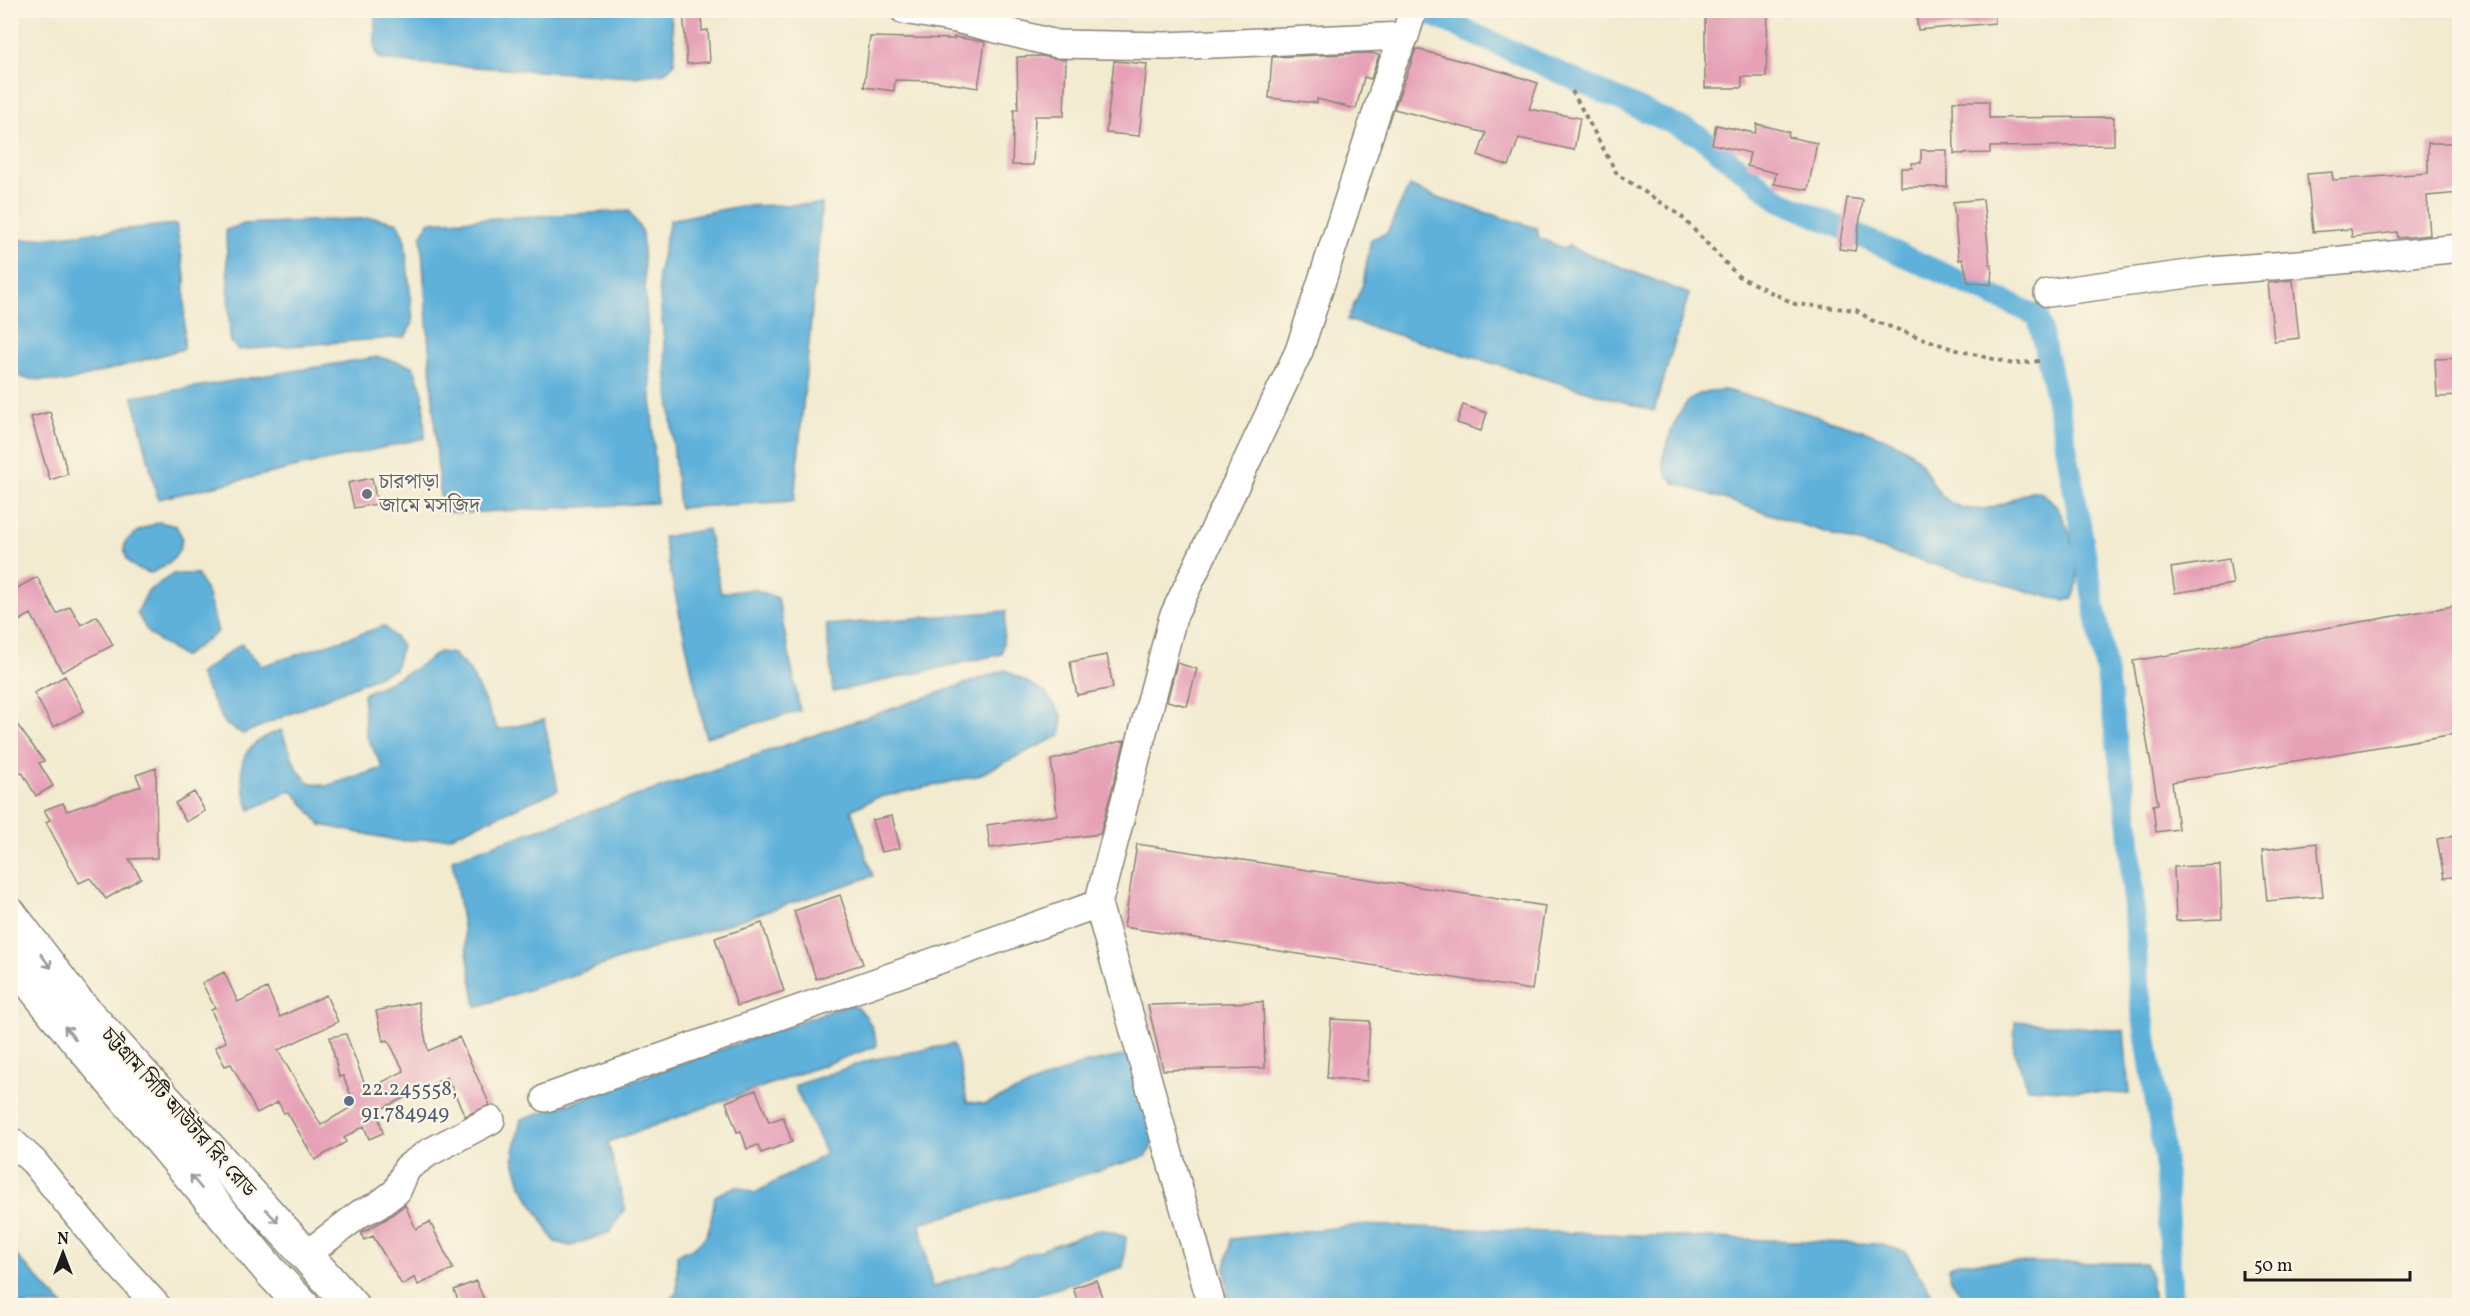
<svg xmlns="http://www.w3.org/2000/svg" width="2470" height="1316" viewBox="0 0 2470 1316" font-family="Vollkorn,'Noto Serif Bengali',serif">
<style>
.water{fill:#5fb1da;stroke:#3e667b;stroke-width:1.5}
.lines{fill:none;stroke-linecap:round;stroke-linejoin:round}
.canal{stroke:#5fb1da;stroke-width:22}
.building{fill:#e6a1b7}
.minor-casing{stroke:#878476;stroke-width:30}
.major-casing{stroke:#878476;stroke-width:36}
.path{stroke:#878476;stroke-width:4;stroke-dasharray:4.5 4.5;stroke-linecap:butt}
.minor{stroke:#fff;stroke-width:27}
.major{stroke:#fff;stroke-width:33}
.oneway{stroke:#999}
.worship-dot{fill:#6b7280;stroke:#fcf5e5;stroke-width:2}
.service-dot{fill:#5c6f8a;stroke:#fcf5e5;stroke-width:2}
.labels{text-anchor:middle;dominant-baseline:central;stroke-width:4.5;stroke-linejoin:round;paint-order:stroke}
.worship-label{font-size:21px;fill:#5b616d;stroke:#fcf5e5;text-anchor:start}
.service-label{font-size:21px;fill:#4e5e75;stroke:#fcf5e5;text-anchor:start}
.street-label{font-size:21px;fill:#1c1c1c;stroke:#fcf5e5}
</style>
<rect width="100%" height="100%" fill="#fcf5e5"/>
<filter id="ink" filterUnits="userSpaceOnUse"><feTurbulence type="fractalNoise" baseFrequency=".0167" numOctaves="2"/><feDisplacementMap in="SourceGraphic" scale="12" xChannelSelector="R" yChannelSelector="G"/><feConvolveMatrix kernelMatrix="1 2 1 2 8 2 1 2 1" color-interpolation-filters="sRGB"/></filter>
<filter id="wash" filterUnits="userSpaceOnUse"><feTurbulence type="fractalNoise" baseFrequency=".008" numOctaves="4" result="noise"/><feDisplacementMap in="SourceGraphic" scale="24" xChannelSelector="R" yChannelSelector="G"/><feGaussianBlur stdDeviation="1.35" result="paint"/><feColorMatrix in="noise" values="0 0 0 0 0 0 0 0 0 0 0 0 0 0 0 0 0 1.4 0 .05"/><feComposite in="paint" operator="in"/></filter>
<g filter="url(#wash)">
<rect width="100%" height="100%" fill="#f2ebd0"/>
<path class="water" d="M375,11H670L675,48L674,64L664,73L633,77L399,62L382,59L377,55L375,47Z
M1409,186L1441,199L1537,228L1539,238L1565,249L1568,246L1689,294L1654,411L1347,320L1363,284L1371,239L1387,233Z
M822,204L794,501L679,508L658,275L670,220L740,206Z
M629,211L642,231L657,503L460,513L441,511L421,237L429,222Z
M376,218L398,223L405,241L413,323L405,337L238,350L230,341L226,230L244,224Z
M176,224L185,276L184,349L65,382L22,378L11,368V241Z
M378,357L413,366L423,393L425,438L158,499L133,397Z
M1724,390C1760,398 1794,409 1829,420C1855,428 1883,435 1906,449C1928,462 1930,492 1953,504C1975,515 1998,507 2018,497C2024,494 2028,490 2035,491C2065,495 2087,573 2073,598L2064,600L2052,598L1849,540L1675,483C1670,478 1665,474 1664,468C1660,452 1679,407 1692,398C1700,391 1713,391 1724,390Z
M159,522L176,526L182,537C181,557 168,565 151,573C133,569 122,562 125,542L138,531Z
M708,529L721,593L754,589L778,598L800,711L706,737L663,537Z
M173,574H197L208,595L218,632L183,657L149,634L137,613L148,591Z
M1006,611L1002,654L833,692L826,625Z
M384,626L402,645L395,669L243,734L225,724L199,674L241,644L262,666Z
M439,652L453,654L470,671L498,730L544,720L558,790L449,837L400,841L321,825L292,790L250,810C235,769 236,746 281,730L297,769L308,782L326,786L383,768L366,735L363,694C390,682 416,670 439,652Z
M1005,670L1045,692L1062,716L1061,735L977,776L876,798L851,810L873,876L476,1007L452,859Z
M849,1004C868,1011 873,1027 877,1046L608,1142L625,1208L610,1232L571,1246L555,1242L521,1185L513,1157L521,1119L559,1107Z
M2015,1021L2124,1031L2129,1094L2028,1088L2014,1050Z
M953,1044L961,1070L967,1102L985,1104L1082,1064L1123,1056L1139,1061L1156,1137L1147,1156L920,1224L932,1287L1101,1229L1126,1237L1123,1267L1006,1305L662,1306L677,1292V1255C713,1241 709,1230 715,1196L736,1186L755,1193L826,1154L794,1086L870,1060Z
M1360,1225L1879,1244L1906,1252L1938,1305H1229L1225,1268L1231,1239Z
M10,1250H11L63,1305H11Z
M1960,1262L2145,1263L2151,1277L2154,1305H1969L1951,1280L1948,1268Z"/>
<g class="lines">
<path class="canal" d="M1421,10L1698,135L1779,200L2038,316L2063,429L2107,676L2129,825L2138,984L2165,1161L2172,1306"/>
</g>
<g id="blocks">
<path class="building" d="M683,10H701L702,31L708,30L710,62L687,64Z
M1705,10H1768L1766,77H1742V88H1705Z
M1916,10H1995V23L1918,30Z
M870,37L954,39V37L985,42L978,88L934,81L895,80L894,91L864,87Z
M1416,49L1507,73L1538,83L1529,109L1580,118L1574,150L1519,138L1509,166L1478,155L1486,133L1394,109Z
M1371,53L1379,55L1371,79L1364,77L1356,109L1317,99V103L1269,98L1272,57Z
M1041,56L1066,60L1064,116H1035L1033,165H1012L1014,109H1018L1017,57Z
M1114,61L1147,64L1139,136L1106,133Z
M1953,101H1989V118L2114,117V145L1990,147V153L1954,154Z
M1757,124L1789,132L1788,137L1817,143L1808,190L1774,184L1776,173L1747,166L1750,153L1712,144L1716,125L1755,133Z
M2428,143H2460V193L2427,196L2430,235L2398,238L2397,232L2352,237L2351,229L2313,232L2307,174L2332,172L2333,180L2428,173Z
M1921,150H1947V187H1901V168H1912V163H1921Z
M1847,198L1863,200L1855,251L1839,249Z
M1983,199L1990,265H1992L1991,285L1968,282L1963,259L1959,260L1953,202Z
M2293,280L2299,338L2274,341L2268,283Z
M2460,358V396L2437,397L2435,359Z
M1463,405L1487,413L1481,431L1457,423Z
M50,412L68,474L50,480L31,417Z
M372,478L377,504L354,508L348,483Z
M2229,559L2233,584L2175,593L2171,568Z
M37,577L57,614L70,606L81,625L97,616L113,645L62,672L31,614L10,626V592Z
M2460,605V733L2172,782L2178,829L2156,832L2153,805L2158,804L2133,661Z
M1107,655L1113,688L1077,695L1070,662Z
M1177,663L1197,669L1187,706L1167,701Z
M65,676L84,711L53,727L34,693Z
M10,715L44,761L39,763L53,786L36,796L22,772L10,779Z
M1125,740L1100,834L990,848L987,825L1057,815L1051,760Z
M156,768L157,858L129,859L141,878L106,899L90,878L79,883L46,822L50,820L44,810L63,803L67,811L141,786L136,775Z
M194,792L205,811L186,822L175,803Z
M892,816L900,848L881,852L872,820Z
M2460,835V876L2444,878L2437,839Z
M2317,843L2323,896L2267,901L2262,850Z
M1137,844L1545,906L1532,990L1124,927Z
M2220,865L2222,919L2176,921L2174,867Z
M840,895L863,964L816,979L794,911Z
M762,923L784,991L737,1006L715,938Z
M224,972L238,1002L267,988L280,1017L326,995L338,1022L278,1050L321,1125L355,1105L343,1076L339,1077L330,1037L346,1034L367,1090L404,1071L388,1040L383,1041L376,1011L418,1002L428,1051L459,1037L490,1105L465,1116L447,1077L377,1111L383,1133L369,1139L364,1126L344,1138L346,1142L315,1160L287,1112L284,1113L278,1102L257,1113L231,1064L225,1066L215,1047L226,1042L211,1010L215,1008L202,983Z
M1263,1002L1265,1068L1163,1070L1148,1005Z
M1331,1019L1370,1021L1367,1081L1327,1078Z
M756,1090L769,1122L783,1117L792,1142L761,1153L758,1145L747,1149L741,1131L737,1132L726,1102Z
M405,1205L416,1229L430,1222L453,1269L418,1285L415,1277L402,1285L373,1236L364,1240L361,1233L386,1219Z
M1096,1280L1102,1297L1079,1305L1073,1288Z
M476,1281L485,1301L473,1305H460L454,1290Z"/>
</g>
</g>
<g filter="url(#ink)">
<use href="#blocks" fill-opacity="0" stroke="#878476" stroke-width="1.5"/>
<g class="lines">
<g class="minor-casing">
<path id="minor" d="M904,10L956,19L1057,44L1166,46L1405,36
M2048,293L2211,271L2322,262L2460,248
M546,1098L1098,904
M10,1140L34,1162L104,1248L157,1306
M307,1254L361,1213L377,1206L397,1191L407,1168L428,1153L491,1120
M1212,1306L1098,904L1173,617L1299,351L1392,65L1405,36L1413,10"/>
</g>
<g class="major-casing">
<path id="major" d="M10,914L75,1000L352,1306
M10,957L56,1015L271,1272L303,1306"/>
</g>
<path class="path" d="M1572,91L1617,174L1680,215L1738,276L1795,304L1856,310L1871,320L1953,349L2013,364L2039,361"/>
<use href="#minor" class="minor"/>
<use href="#major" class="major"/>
</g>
<defs><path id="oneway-shaft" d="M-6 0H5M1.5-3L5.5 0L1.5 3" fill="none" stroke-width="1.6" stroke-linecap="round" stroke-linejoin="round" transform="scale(1.5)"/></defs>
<g class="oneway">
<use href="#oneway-shaft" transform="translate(46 961) rotate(53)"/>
<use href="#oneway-shaft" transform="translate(70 1033) rotate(-130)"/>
<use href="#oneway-shaft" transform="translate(196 1182) rotate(-130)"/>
<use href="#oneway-shaft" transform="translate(272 1216) rotate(48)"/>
</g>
</g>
<circle class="worship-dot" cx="367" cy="494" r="6"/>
<circle class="service-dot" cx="349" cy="1101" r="6"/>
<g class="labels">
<g class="worship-label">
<text x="379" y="482">চারপাড়া<tspan x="379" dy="24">জামে মসজিদ</tspan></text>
</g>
<g class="service-label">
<text x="361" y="1089">22.245558,<tspan x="361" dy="24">91.784949</tspan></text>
</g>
<g class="street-label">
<text transform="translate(178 1113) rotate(48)">চট্টগ্রাম সিটি আউটার রিং রোড</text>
</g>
</g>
<rect width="2470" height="1316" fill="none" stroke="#fcf5e5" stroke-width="36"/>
<g transform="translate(63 1253)" stroke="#fcf5e5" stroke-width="4.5" paint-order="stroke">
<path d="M0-4.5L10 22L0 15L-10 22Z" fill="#1c1c1c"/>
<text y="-9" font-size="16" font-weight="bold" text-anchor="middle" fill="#1c1c1c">N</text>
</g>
<path d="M2245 1271v9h165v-9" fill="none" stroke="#1c1c1c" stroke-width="3"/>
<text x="2254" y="1271" font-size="18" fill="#1c1c1c" stroke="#fcf5e5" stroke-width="4.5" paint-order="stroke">50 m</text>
</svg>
